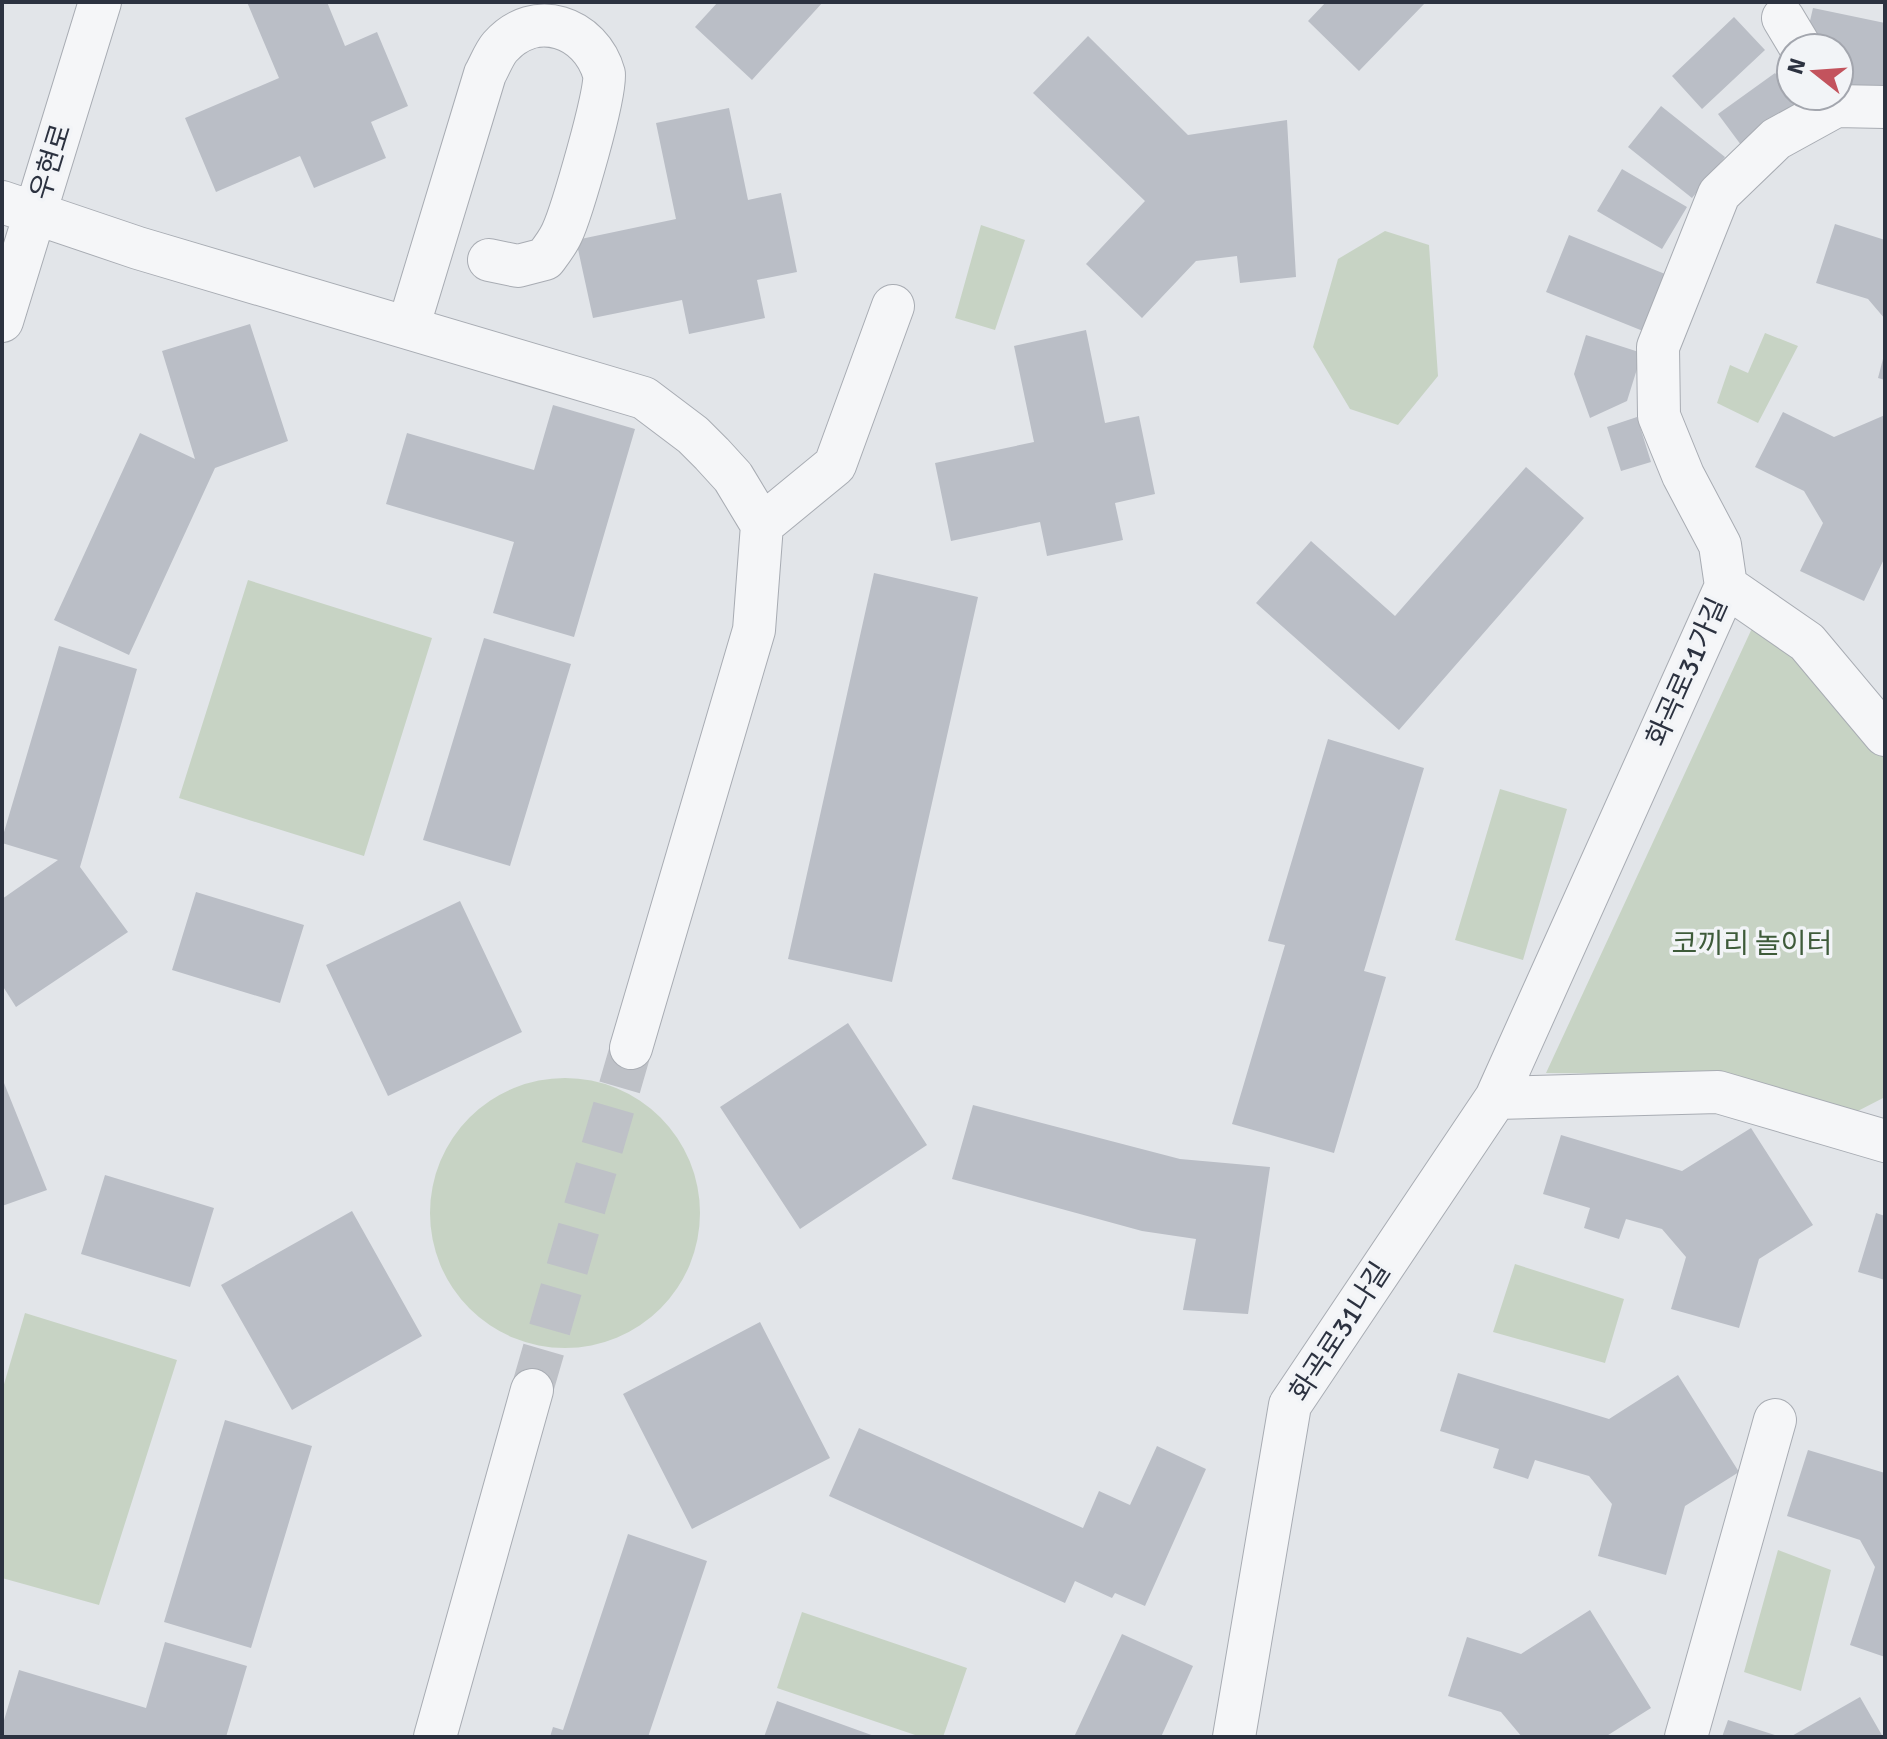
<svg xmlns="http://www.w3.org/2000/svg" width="1887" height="1739" viewBox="0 0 1887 1739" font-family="Signika,'Noto Sans KR',sans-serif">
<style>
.green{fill:#c7d3c4}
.building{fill:#babec6}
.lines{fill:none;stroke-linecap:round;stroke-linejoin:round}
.minor-tunnel{stroke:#bec1c7;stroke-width:42;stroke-dasharray:42 21;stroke-linecap:butt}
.minor-casing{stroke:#a8acb3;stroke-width:44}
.minor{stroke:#f5f6f8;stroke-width:42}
.labels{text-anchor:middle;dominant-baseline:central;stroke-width:7;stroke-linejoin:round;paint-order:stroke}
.street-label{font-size:28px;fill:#2c3240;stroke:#f2f4f7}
.park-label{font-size:28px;fill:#3e5b3a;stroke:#f2f4f7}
</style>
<rect width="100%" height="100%" fill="#e2e5e9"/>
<path class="green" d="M981,225L1025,240L995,330L955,318Z
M1385,231L1429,245L1438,376L1398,425L1350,409L1313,347L1338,259Z
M1765,333L1798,346L1758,423L1717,403L1730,365L1748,373Z
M248,580L432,638L364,856L179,798Z
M1754,624L1809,659L1885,758V1097L1852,1114L1735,1075L1546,1073Z
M1500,789L1567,809L1523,960L1455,940Z
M430 1213a135 135 0 1 1 270 0a135 135 0 1 1-270 0Z
M1515,1264L1624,1299L1605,1363L1493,1332Z
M25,1313L177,1360L99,1605L2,1578V1391Z
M1778,1550L1831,1570L1801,1691L1744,1672Z
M802,1612L967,1668L943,1737H921L777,1688Z"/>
<path class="building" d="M247,2H327L345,46L377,32L408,106L371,122L386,158L314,188L300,156L216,192L185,118L279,78Z
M718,2H823L752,80L695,27Z
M1326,2H1426L1359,71L1308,21Z
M1813,8L1885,23V93L1840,84L1844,66L1839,65V48H1825L1826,42L1806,38Z
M1734,17L1765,50L1702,109L1672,76Z
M1088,36L1188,135L1287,120L1296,277L1240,283L1237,256L1196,261L1142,318L1086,264L1145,201L1033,93Z
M1775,73L1801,107L1744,149L1718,114Z
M1661,106L1725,157L1692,198L1628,147Z
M729,108L748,200L781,193L797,272L757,280L765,318L689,334L682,300L593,318L576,240L676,219L656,123Z
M1622,169L1687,207L1662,249L1597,211Z
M1835,224L1885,240V319L1868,299L1816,283Z
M1569,235L1665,274L1643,331L1546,292Z
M250,324L288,441L215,468L129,655L54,620L140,433L195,459L162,351Z
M1086,330L1105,423L1139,416L1155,494L1115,503L1123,540L1047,556L1040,522L951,541L935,463L1034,442L1014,346Z
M1586,335L1642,353L1627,401L1590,418L1574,374Z
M1884,355H1885V380L1878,378Z
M553,405L635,429L574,637L493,613L514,542L386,504L407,433L534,470Z
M1783,412L1834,437L1885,415V557L1864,601L1800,571L1823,523L1804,491L1755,467Z
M1637,417L1651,462L1621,471L1607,427Z
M1526,467L1584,518L1399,730L1256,603L1311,541L1395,616Z
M874,573L978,597L892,982L788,959Z
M484,638L571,664L510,866L423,840Z
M59,646L137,669L80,867L128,932L16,1007L2,985V899L58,860L2,843V839Z
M1328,739L1424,768L1364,971L1386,977L1334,1153L1232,1124L1285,945L1268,941Z
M196,892L304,925L280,1003L172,970Z
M460,901L522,1032L388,1096L326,965Z
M848,1023L927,1145L800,1229L720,1107Z
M2,1078L47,1190L2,1206Z
M973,1105L1180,1159L1270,1167L1248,1314L1183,1310L1196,1239L1142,1231L952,1179Z
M1751,1128L1813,1225L1759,1259L1739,1328L1671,1309L1686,1257L1662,1229L1626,1219L1619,1239L1584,1228L1590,1208L1543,1194L1561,1135L1682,1171Z
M105,1175L214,1208L190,1287L81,1254Z
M352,1211L422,1336L292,1410L221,1285Z
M1876,1213L1885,1216V1280L1858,1272Z
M760,1322L830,1458L692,1529L623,1394Z
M1458,1373L1609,1419L1678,1375L1739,1472L1685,1506L1666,1575L1598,1556L1612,1504L1589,1476L1535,1460L1528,1479L1493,1468L1499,1449L1440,1431Z
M225,1420L312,1446L251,1648L164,1622Z
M859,1428L1083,1528L1099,1491L1130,1505L1157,1446L1206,1469L1145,1606L1115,1593L1112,1598L1075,1581L1065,1603L829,1496Z
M1808,1450L1885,1473V1657L1850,1645L1875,1567L1860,1540L1787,1516Z
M628,1534L707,1561L648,1737H550L553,1727L563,1730Z
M1590,1610L1651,1708L1605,1737H1522L1501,1712L1448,1696L1467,1637L1521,1654Z
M1122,1634L1193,1666L1161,1737H1074Z
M165,1642L247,1666L226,1737H2V1727L19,1670L146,1708Z
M1860,1697L1883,1737H1790Z
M777,1701L877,1737H764Z
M1728,1720L1778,1736V1737H1722Z"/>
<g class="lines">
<path class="minor-tunnel" d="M532,1390L631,1048"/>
<g class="minor-casing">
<path id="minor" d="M1783,18L1801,48
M2,202L138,248L644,398L693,435L712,454L733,477L762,525L754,630L631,1048
M2,321L100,2
M408,328L485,74C490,65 494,54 500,47C535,7 591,27 604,74C608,89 571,214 562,233C558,242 551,251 545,259L518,266L489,260
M762,525L835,465L893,306
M1726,586L1807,642L1885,735
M1496,1098L1718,1092L1885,1141
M435,1737L532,1390
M1234,1737L1290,1405L1496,1098L1726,586L1720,545L1683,475L1659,416L1658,347L1719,194L1776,139L1836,106L1885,107
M1686,1737L1775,1420"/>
</g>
<use href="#minor" class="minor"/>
</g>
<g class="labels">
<g class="street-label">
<text transform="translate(51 162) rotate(-73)">우현로</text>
<text transform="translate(1687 672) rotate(-66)">화곡로31가길</text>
<text transform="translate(1340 1332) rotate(-57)">화곡로31나길</text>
</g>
<g class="park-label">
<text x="1752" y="944">코끼리 놀이터</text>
</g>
</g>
<rect width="1887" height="1739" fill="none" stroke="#2c3240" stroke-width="8"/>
<g transform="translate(1815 72) rotate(287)"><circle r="38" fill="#f2f4f7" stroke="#a3a6ae" stroke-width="2"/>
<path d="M0-6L14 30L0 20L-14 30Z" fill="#c3535d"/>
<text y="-12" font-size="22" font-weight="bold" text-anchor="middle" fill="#2c3240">N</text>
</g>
</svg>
